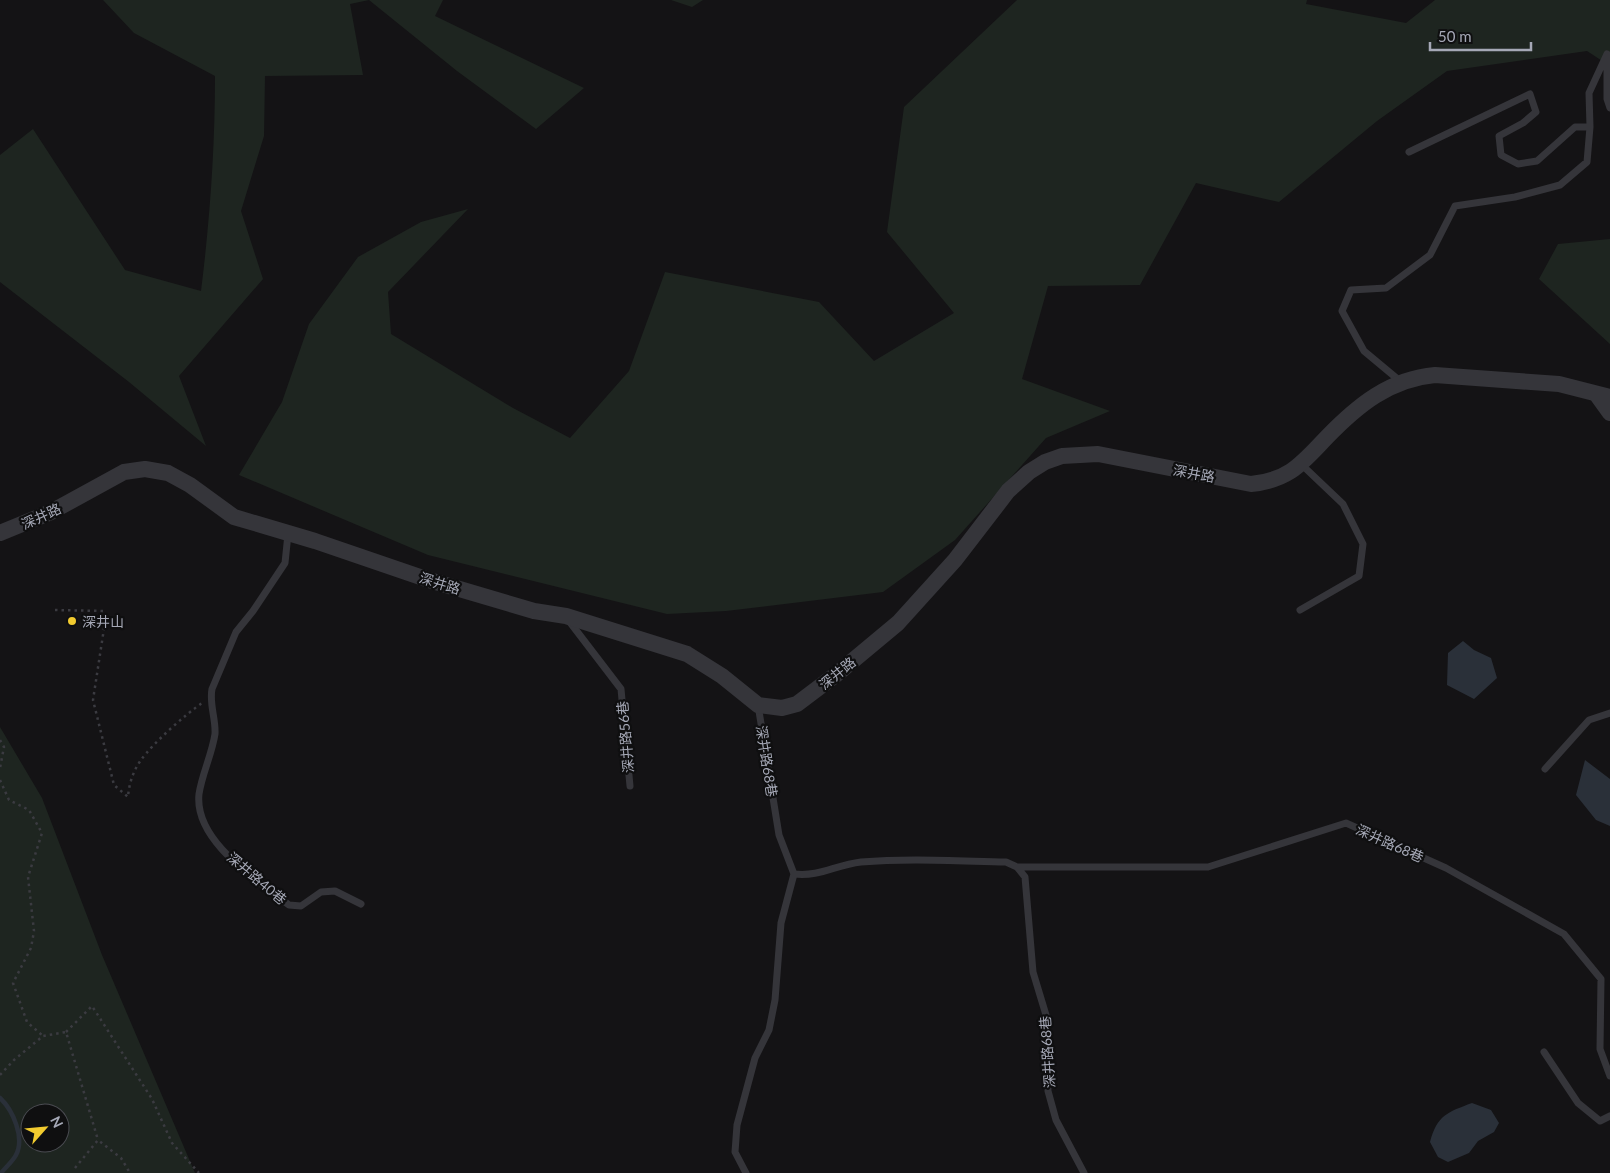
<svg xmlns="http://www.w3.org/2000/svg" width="1610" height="1173" viewBox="0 0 1610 1173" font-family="Lato,'Noto Sans TC',sans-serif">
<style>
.green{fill:#1e2520;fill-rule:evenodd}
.water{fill:#2a3039}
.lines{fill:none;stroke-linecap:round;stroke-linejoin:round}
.stream{stroke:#2a3039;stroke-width:4.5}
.path{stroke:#3b3b41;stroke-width:2.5;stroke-dasharray:2.5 4;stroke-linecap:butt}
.service{stroke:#35353a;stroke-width:7}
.tertiary{stroke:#35353a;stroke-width:16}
.poi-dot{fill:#f2cb2f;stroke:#0f0f10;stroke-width:2}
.labels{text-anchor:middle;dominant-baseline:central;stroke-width:4.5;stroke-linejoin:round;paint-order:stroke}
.street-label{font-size:14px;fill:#a5a8b6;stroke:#0f0f10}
.poi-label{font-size:14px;fill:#a5a8b6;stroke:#0f0f10;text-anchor:start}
</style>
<rect width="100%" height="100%" fill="#141315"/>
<path class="green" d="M103,0H443L435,16L584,88L536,129L457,71L369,0L350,4L363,75L265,76L264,136L241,211L263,279L179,376L206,446L129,382L0,282V155L33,129L125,270L201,291C210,219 215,148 215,76L134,33Z
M671,0H703L692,7Z
M1017,0H1307L1306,4L1406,23L1435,0H1610V66L1587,51L1447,71L1377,121L1279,202L1196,183L1140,285L1048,286L1022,379L1110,411L1046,438L955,540L883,592L726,611L667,614L428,555L239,475L282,402L309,324L358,257L421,222L468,209L388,292L391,334L513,408L570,438L629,371L665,272L819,302L874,361L954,313L887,232L904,107Z
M1610,239V344L1539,279L1558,244Z
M0,727L42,798L102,955L195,1173H0ZM30,1113H60V1143H30Z"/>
<path class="water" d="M1463,641L1474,650L1491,658L1497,678L1474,699L1447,685L1448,653Z
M1585,760L1610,779V826L1596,820L1576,795Z
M1472,1103L1491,1110L1499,1123L1494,1132L1478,1141L1469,1153L1448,1162L1438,1157L1430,1142C1437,1115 1448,1112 1472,1103Z"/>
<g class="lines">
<path class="stream" d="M0,1098C13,1110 25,1138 16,1155C13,1161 6,1167 1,1173"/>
<path class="path" d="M55,610L103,611L105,622L93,700L114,785L128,797C129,784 133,771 141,760C152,744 186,714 202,703
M0,740L4,747L0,768
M0,780L9,800L29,810L42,833L28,877L34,931L31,948L13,983L27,1022L43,1036
M66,1032L92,1006L152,1099L172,1143L199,1173
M0,1075L14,1060L43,1036L66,1032L98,1140
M75,1168L98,1140L121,1158L130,1173"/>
<path class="service" d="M1409,152L1530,94L1536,112L1523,123L1499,136L1501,155L1518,164L1537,161L1575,127H1590
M1400,381L1364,351L1342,311L1351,290L1386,288L1430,255L1455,206L1515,197L1560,185L1587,162L1590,127L1589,93L1607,54V99L1610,108
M288,534L285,563L253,611L236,632L212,689C209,704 216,719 215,734C212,754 202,774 199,794C194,841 256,879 289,905L301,906L321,892L335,891L361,904
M1300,610L1359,576L1363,544L1343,504L1302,465
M569,621L621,689L630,786
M1545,769L1589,720L1610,713
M1017,867H1208L1346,823L1446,868L1564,934L1601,979L1600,1049L1610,1076
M794,874C820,877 835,865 861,862C909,858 958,861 1006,862L1017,867L1025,877L1033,972L1046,1015L1048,1091L1056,1120L1084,1173
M1544,1052L1578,1103L1600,1121L1610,1116
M746,1173L735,1152L737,1125L755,1058L769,1030L775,1000L781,923L794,874L779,835L758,705"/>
<path class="tertiary" d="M1597,395L1610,413
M0,533L51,512L124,472L145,469L168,473L190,485L234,517L315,541L429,580L534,611L566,616L687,654L722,676L758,705L782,708L797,704L838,673L898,623L955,560L1008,491L1029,472L1045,462L1062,456L1098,454L1251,484C1290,480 1302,463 1327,437C1358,405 1390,379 1435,375L1559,384L1610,397"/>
</g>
<circle class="poi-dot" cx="72" cy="621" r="5"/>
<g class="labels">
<g class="street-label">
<text transform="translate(1194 473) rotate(10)">深井路</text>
<text transform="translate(41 516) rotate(-25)">深井路</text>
<text transform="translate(440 583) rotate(17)">深井路</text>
<text transform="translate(837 673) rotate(-39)">深井路</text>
<text transform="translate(625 737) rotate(-95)">深井路56巷</text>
<text transform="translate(767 761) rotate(81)">深井路68巷</text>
<text transform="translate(1390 843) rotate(24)">深井路68巷</text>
<text transform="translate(257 878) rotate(40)">深井路40巷</text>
<text transform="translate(1047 1052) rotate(-94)">深井路68巷</text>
</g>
<g class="poi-label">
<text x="82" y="621">深井山</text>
</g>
</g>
<g transform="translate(45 1128) rotate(63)"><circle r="24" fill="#0f0f10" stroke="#4b4c52"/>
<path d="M0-4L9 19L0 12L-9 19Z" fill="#f2cb2f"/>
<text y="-8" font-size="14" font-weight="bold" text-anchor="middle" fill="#a5a8b6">N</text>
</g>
<path d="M1430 42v8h101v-8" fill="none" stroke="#a5a8b6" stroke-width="2.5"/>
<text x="1438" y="42" font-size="15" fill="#a5a8b6" stroke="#0f0f10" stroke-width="4" paint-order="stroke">50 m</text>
</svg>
